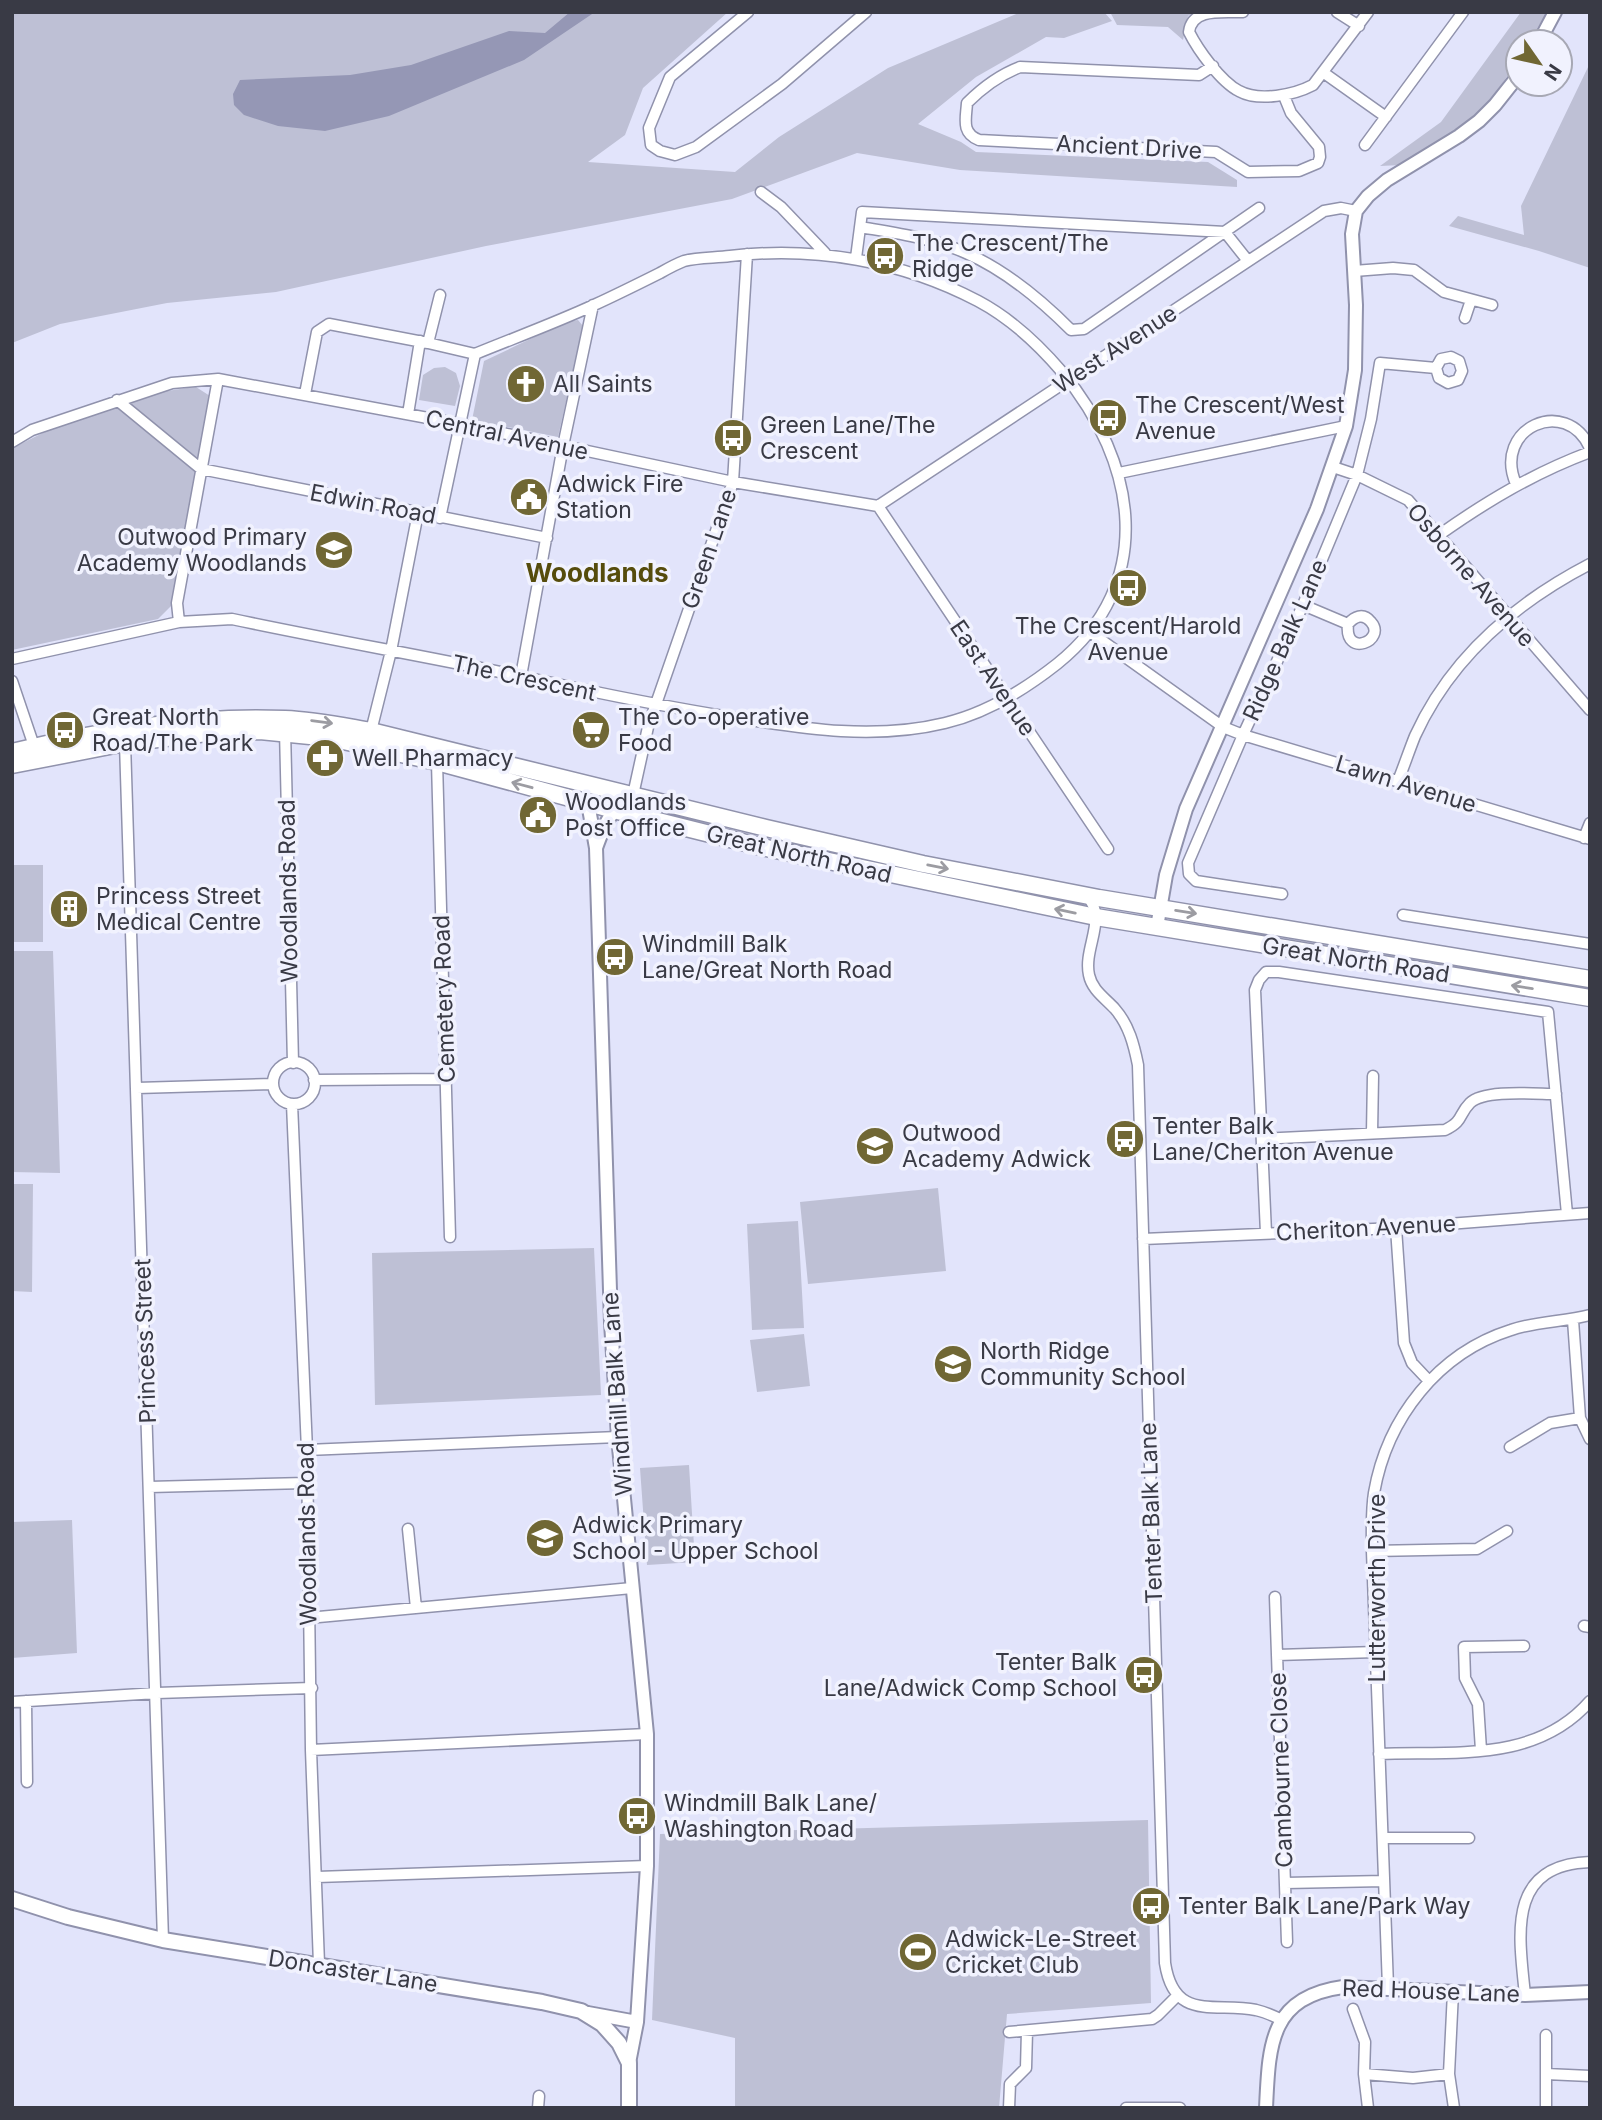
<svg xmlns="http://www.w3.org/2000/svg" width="1602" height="2120" viewBox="0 0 1602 2120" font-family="Inter,sans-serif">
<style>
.green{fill:#bec0d5}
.water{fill:#9597b5}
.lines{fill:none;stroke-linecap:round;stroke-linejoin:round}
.minor-casing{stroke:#9092ac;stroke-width:13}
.tertiary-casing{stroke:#9092ac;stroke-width:16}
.secondary-casing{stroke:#9092ac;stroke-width:18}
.trunk-casing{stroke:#9092ac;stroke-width:19}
.minor{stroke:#fff;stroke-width:10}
.tertiary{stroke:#fff;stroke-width:12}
.secondary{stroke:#fff;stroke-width:14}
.trunk{stroke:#fff;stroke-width:16}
.oneway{stroke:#9c9ca2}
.labels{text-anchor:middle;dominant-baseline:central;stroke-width:7;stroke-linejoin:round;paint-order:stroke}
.street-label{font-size:23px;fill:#393a45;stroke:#f1f2fe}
.poi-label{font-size:23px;fill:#393a45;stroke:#f1f2fe;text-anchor:start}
.quarter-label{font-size:26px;font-weight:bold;fill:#564c0c;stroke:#f1f2fe}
</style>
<rect width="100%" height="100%" fill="#e2e4fb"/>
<path class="green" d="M12,12H728L643,88L625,135L588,162L735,172L779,137L888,68L1021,12H1104L1112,21L1064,38L1046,37L976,77L918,124L961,142L976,152L1208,162L1237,180V187L960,170L857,153L732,199L486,246L276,292L167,303L60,324L12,343Z
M1110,12H1194L1188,16L1183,40L1168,27L1117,25Z
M1521,12H1547L1529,42H1518V60L1490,102L1455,131L1401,165L1380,166L1441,122Z
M1590,63V268L1539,251L1449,226L1458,216L1524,235L1521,206Z
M578,320L583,326L558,437L472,420L484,361L566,322Z
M445,367L456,373L460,386L455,406L419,400L423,375L434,368Z
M196,387L210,396L171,606L158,619L12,650V449C63,420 138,392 196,387Z
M12,865H43V942H12Z
M12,951H53L60,1173L12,1172Z
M12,1184H33L32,1292L12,1291Z
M938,1188L946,1271L808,1284L800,1202Z
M798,1221L804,1328L752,1330L747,1224Z
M594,1248L601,1395L375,1405L372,1253Z
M804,1334L810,1386L757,1392L750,1340Z
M689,1465L695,1562L647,1565L640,1468Z
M72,1520L77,1653L12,1658V1522Z
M1148,1820L1151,2003L1007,2014L999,2108H735V2038L652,2020L660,1834Z"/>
<path class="water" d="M570,12H595L524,60L389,116L325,131L278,126L244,115L234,105L233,94L240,80L350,75L411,65L509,31L545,33Z"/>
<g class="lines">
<g class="minor-casing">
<path id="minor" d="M748,12L670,77L649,128L651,145L660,151L675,155L696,147L782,84L866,12
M1243,12C1224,13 1192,7 1189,32C1198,50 1221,82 1239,91C1259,102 1294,95 1313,85L1368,12
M1337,12L1359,26
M1213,66L1199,75L1020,67C999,75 983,87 967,103C966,119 961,133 979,140L1216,152L1248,172L1299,171L1318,163L1320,157L1319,147L1291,113L1284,96
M1324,73L1386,117
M1365,145L1463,12
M761,192L781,207L825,253
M860,227C895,233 933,238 966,253C1005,270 1041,300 1071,330L1084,329L1259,208
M856,258L862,212L1225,232L1248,261
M1354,271L1393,268L1414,270L1444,292L1492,305
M1465,318L1471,300
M428,343L440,295
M305,394L317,332L329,324L428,343L475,354
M117,400L201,469L547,538
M408,414L420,341
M12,442L32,430L172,383L218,379L460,424L733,482L878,506
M1333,467L1357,475L1408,500L1590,710
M1119,473L1346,426
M1516,484C1492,428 1566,395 1590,448
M878,506L1324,211L1341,208L1356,211
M878,506L1108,849
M440,518L475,354
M1439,535C1487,501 1534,473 1590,452
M1303,605L1348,624C1354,617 1363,612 1371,622C1387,640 1344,659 1348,624
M179,622L177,603L218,379
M1090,632L1223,727L1243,735L1590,839
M12,659L179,622L232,619C331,640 430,657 529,678C598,693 666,707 736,718C806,729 875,740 945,723C987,713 1024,690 1057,664C1158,583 1137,462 1062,372C1039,345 1010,318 978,301C902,261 815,246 730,256C715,258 698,257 684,261C676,264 667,269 660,273C638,284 616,295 594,305C555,323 514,338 475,354
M521,676L563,446L593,305
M12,681L34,746
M285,730L293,1063
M371,731L391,651L418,513
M125,743L163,1940
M437,762L450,1237
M1398,781C1404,766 1409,751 1415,736C1451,657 1515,603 1590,564
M633,795L648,727L733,482L747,254
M1584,838L1590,823
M1282,894L1196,881L1189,874L1188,863L1243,735L1303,605L1357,475L1371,419L1380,363L1436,368L1439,378L1448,383L1458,380L1462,371L1459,361L1451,357L1441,359L1436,368
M1087,896C1108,918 1083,948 1089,975C1092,990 1105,998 1115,1009C1129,1025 1134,1045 1138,1065L1165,1963C1174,2022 1214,2002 1256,2010C1265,2012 1274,2016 1282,2020
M1403,915L1590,944
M273 1083a21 21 0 1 1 42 0a21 21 0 1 1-42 0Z
M314,1080L446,1079
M137,1088L273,1084
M292,1104L307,1450L311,1750L319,1964
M1372,1133L1373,1076
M1262,1139L1445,1130C1464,1121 1458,1115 1470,1103C1484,1089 1536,1094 1556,1094
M1396,1228L1404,1343L1412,1363L1429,1381
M1266,1233L1255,990L1259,980L1266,972H1279L1548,1012L1567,1214
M1143,1239L1396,1228L1590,1213
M1573,1320L1580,1418L1590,1439
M1510,1447L1550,1423L1580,1418
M307,1450L618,1437
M149,1487L306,1483
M408,1529L416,1608
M1372,1551L1477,1549L1507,1531
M1275,1597L1287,1942
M308,1618L632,1588
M1584,1626L1590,1627
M1277,1655L1376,1652
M26,1701L27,1782
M12,1702L157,1693L312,1688
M311,1750L647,1734
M1481,1750L1478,1704L1465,1678L1464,1647L1524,1646
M1379,1754C1454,1751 1536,1763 1590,1701
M1383,1838H1469
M317,1877L647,1866
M1285,1883L1384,1881
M1388,1987L1372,1551C1372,1532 1371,1512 1374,1493C1387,1418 1438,1353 1511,1330C1537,1321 1564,1322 1590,1315
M1453,1992L1449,2074L1454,2108
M1525,1995C1519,1935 1506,1865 1590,1862
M1353,2009L1365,2042L1364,2074L1368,2108
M1009,2032L1152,2019L1158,2015L1178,1995
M1546,2035V2108
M1364,2074L1413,2078L1449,2074
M1546,2074L1590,2076
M538,2108L539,2096
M1009,2108L1010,2084L1026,2068L1027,2031
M1126,2108H1180"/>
</g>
<g class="tertiary-casing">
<path id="tertiary" d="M1539,42L1555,12
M588,803L596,848L611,1322L618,1437L647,1734V1866L637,2022L629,2063
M596,848C606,820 609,813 633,795
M1157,927L1166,875L1186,809L1317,509L1346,426L1355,370L1356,305L1352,234L1356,211L1368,196L1387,180L1459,136L1479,121L1495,105L1518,76
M588,2013L637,2022
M1266,2108C1269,2046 1269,1997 1343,1987L1525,1995L1590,1992"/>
</g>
<g class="secondary-casing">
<path id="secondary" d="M12,1899L68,1917L163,1940L542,2002L581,2011L602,2024L619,2043L629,2063V2108"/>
</g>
<g class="trunk-casing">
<path id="trunk" d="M12,752C101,730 193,715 285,719C314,720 342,726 371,731L766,828L923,864L1099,898L1590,979
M12,765L125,743L207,733L260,731L330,738L437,762L614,810L762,847L1096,917L1590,998"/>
</g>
<use href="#minor" class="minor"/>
<use href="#tertiary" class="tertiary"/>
<use href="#secondary" class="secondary"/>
<use href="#trunk" class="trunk"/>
</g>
<defs><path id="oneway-shaft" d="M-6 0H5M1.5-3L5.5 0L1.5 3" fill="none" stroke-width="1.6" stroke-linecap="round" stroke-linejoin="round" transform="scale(1.75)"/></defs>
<g class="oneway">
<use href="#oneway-shaft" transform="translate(322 722) rotate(8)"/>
<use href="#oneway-shaft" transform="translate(522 785) rotate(-165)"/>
<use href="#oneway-shaft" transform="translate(938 867) rotate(11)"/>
<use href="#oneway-shaft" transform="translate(1065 911) rotate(-168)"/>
<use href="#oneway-shaft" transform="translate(1186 912) rotate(9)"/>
<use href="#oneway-shaft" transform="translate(1522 987) rotate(-171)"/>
</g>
<defs>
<g id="bus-disc" transform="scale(2.0125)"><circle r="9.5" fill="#706734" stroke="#f1f2fe"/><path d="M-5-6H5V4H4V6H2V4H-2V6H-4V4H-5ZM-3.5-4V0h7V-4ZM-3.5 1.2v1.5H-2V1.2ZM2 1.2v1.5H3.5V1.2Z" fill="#fff"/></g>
<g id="church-disc" transform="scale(2.0125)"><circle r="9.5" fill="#706734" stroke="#f1f2fe"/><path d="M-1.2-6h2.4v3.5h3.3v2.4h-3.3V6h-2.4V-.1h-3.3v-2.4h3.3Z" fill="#fff"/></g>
<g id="civic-disc" transform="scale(2.0125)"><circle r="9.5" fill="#706734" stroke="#f1f2fe"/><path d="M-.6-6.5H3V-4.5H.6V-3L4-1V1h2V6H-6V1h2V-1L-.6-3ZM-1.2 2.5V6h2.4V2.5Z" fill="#fff"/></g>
<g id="school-disc" transform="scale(2.0125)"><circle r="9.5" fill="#706734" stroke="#f1f2fe"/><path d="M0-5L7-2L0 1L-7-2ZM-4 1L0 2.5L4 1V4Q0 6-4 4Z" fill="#fff"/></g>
<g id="supermarket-disc" transform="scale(2.0125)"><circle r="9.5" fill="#706734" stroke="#f1f2fe"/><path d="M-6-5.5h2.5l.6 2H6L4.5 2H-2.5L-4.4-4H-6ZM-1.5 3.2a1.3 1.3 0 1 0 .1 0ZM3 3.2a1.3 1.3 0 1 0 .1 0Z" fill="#fff"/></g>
<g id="pharmacy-disc" transform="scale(2.0125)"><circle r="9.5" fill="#706734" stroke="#f1f2fe"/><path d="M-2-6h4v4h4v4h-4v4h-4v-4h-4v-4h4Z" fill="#fff"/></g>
<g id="building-disc" transform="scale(2.0125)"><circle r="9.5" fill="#706734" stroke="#f1f2fe"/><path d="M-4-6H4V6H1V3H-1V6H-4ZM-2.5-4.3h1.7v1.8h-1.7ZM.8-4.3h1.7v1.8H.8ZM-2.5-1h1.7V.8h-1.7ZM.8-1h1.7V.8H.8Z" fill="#fff"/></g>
<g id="stadium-disc" transform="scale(2.0125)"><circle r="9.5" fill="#706734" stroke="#f1f2fe"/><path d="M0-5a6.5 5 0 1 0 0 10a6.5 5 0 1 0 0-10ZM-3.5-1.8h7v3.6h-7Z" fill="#fff"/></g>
</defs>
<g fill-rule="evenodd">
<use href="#bus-disc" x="885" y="256"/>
<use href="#church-disc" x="526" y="384"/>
<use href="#bus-disc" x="1108" y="418"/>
<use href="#bus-disc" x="733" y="438"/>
<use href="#civic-disc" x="529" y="497"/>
<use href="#school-disc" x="334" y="550"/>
<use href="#bus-disc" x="1128" y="588"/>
<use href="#bus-disc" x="65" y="730"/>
<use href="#supermarket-disc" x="591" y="730"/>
<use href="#pharmacy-disc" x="325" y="758"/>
<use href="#civic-disc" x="538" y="815"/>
<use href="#building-disc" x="69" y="909"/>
<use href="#bus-disc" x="615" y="957"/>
<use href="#bus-disc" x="1125" y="1139"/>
<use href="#school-disc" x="875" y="1146"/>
<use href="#school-disc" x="953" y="1364"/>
<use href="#school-disc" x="545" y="1538"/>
<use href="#bus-disc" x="1144" y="1675"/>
<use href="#bus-disc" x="637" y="1816"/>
<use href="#bus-disc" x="1151" y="1906"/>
<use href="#stadium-disc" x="918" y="1952"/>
</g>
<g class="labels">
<g class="street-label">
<text transform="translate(1129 147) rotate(3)">Ancient Drive</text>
<text transform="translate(1115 349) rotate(-33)">West Avenue</text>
<text transform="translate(507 435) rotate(12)">Central Avenue</text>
<text transform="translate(373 504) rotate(11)">Edwin Road</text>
<text transform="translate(709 549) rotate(-71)">Green Lane</text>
<text transform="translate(1471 575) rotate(49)">Osborne Avenue</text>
<text transform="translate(1285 640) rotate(-66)">Ridge Balk Lane</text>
<text transform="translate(524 678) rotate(12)">The Crescent</text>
<text transform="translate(993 678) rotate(56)">East Avenue</text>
<text transform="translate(1406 784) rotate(17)">Lawn Avenue</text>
<text transform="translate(799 854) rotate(13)">Great North Road</text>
<text transform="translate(288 891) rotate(-91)">Woodlands Road</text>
<text transform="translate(1356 960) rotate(9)">Great North Road</text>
<text transform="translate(444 999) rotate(-92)">Cemetery Road</text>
<text transform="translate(1366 1228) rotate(-3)">Cheriton Avenue</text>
<text transform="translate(145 1341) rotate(-92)">Princess Street</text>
<text transform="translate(617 1394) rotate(-94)">Windmill Balk Lane</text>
<text transform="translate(1151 1513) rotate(-92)">Tenter Balk Lane</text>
<text transform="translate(307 1534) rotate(-91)">Woodlands Road</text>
<text transform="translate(1377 1588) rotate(-90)">Lutterworth Drive</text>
<text transform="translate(1281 1770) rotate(-92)">Cambourne Close</text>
<text transform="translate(353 1971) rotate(9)">Doncaster Lane</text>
<text transform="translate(1431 1991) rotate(2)">Red House Lane</text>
</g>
<g class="poi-label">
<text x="912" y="243">The Crescent/The<tspan x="912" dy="26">Ridge</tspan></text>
<text x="553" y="384">All Saints</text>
<text x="1135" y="405">The Crescent/West<tspan x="1135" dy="26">Avenue</tspan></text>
<text x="760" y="425">Green Lane/The<tspan x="760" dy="26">Crescent</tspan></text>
<text x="556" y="484">Adwick Fire<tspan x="556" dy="26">Station</tspan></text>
<text x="307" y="537" text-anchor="end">Outwood Primary<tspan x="307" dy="26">Academy Woodlands</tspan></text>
<text x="1128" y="626" text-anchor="middle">The Crescent/Harold<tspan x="1128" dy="26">Avenue</tspan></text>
<text x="92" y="717">Great North<tspan x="92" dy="26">Road/The Park</tspan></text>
<text x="618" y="717">The Co-operative<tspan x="618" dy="26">Food</tspan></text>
<text x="352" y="758">Well Pharmacy</text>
<text x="565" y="802">Woodlands<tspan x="565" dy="26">Post Office</tspan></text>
<text x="96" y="896">Princess Street<tspan x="96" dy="26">Medical Centre</tspan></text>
<text x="642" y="944">Windmill Balk<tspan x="642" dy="26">Lane/Great North Road</tspan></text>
<text x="1152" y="1126">Tenter Balk<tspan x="1152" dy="26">Lane/Cheriton Avenue</tspan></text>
<text x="902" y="1133">Outwood<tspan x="902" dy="26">Academy Adwick</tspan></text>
<text x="980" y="1351">North Ridge<tspan x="980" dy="26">Community School</tspan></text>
<text x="572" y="1525">Adwick Primary<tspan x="572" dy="26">School - Upper School</tspan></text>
<text x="1117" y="1662" text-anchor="end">Tenter Balk<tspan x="1117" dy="26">Lane/Adwick Comp School</tspan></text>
<text x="664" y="1803">Windmill Balk Lane/<tspan x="664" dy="26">Washington Road</tspan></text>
<text x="1178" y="1906">Tenter Balk Lane/Park Way</text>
<text x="945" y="1939">Adwick-Le-Street<tspan x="945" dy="26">Cricket Club</tspan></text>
</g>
<g class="quarter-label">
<text x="597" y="572">Woodlands</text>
</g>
</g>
<rect width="1602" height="2120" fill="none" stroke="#393a45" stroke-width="28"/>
<g transform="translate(1539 63) rotate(124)"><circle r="33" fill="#f1f2fe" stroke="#a7a8b4" stroke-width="2"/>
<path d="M0-5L12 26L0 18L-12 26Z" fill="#706734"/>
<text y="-10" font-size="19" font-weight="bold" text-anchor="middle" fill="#393a45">N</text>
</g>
</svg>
